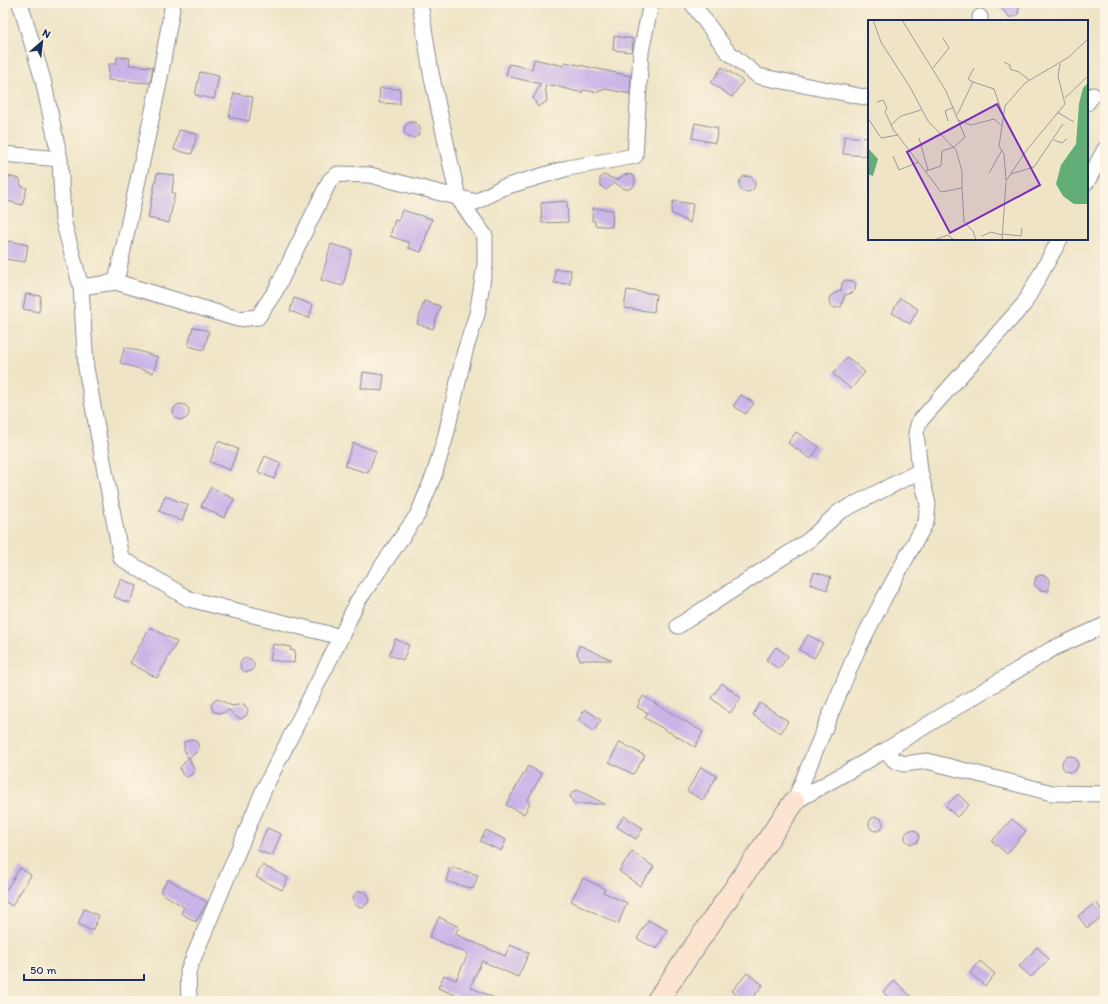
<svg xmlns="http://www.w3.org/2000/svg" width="1108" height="1004" viewBox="0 0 1108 1004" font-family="Itim,sans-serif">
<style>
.building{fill:#c9b4e7}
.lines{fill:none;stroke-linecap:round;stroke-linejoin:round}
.street-casing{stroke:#858a92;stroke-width:17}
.secondary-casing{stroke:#858a92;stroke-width:23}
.street{stroke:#fff;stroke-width:15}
.secondary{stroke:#fde4d1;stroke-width:21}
.inset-road{fill:none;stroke:#9a9c9c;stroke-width:1}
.view{fill:#7b2cbf;fill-opacity:0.15;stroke:#7b2cbf;stroke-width:2}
.inset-edge{fill:none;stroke:#1b2f5e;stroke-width:2}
</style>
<rect width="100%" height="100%" fill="#fcf5e5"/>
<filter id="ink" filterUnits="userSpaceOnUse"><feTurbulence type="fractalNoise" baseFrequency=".025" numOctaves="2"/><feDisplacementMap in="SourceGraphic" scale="8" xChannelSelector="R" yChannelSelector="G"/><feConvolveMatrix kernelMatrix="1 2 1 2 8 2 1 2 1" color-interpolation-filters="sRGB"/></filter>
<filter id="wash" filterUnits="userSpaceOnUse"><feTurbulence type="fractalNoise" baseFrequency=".012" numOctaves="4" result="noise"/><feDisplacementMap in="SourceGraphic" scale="16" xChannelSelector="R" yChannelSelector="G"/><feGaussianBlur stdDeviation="0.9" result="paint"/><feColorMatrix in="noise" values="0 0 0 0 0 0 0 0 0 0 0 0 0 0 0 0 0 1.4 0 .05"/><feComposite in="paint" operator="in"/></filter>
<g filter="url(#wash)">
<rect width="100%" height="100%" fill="#efe4c6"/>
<g id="blocks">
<path class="building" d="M997,3H1018L1019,9L1018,14L1014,17H1009Z
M614,36L633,39L632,52L613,50Z
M117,57L130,58L129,65L153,67L150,83L108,80L109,64H116Z
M534,59L564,66L565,62L631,76L630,94L606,89L597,92L583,90L582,93L552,85V86L545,85L547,101L538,107L533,98L541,84L506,76L509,64L532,69Z
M722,67L743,81L732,97L711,83Z
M200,72L219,76L214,99L195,95Z
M380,88L400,89V104L379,103Z
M234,93L253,97L249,121L229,117Z
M404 130a8 8 0 1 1 16 0a8 8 0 1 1-16 0Z
M695,123L718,128L715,143L692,138Z
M179,130L197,134L192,154L174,150Z
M844,136L867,138L865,156L843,154Z
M157,173L174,175L172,193H175L169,223L148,218Z
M629,174L634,176L635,181L634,186L630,189H625L615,183L606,190L600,185V178L604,175L617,180L624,175Z
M3,175L20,179L21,186L27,188L22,205L3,200Z
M739 184a8 8 0 1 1 16 0a8 8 0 1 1-16 0Z
M567,201L568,222L542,223L541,203Z
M673,201L693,204L690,223L671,213Z
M593,208L613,210L612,227L595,225V221H592Z
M402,210L432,219L421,252L408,248L410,243L390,236L395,220L398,221Z
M8,241L28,245L25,262L4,259Z
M331,244L352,250L343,286L321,280Z
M555,269L571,270L570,284L554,283Z
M846,280L853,281L856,284L855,290L852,293L845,295L841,307L834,308L830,305L829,298L833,294L841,291L842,283Z
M627,290L656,294L654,312L624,308Z
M26,294L41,296L39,312L23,309Z
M294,298L313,305L309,318L290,311Z
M900,298L918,309L910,324L892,313Z
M424,301L440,306L433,329L417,324Z
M193,327L209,331L204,350L188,346Z
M125,347L158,357L153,373L120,363Z
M847,357L865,372L851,389L833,374Z
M363,372L384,375L382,391L361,388Z
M741,395L754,403L746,414L733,406Z
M173 412a8 8 0 1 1 16 0a8 8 0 1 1-16 0Z
M796,432L819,447L811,459L788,443Z
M218,441L238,449L230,470L210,462Z
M353,443L376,451L368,473L345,466Z
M265,456L281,463L274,479L258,472Z
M211,487L234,499L224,518L201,506Z
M165,496L188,505L182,521L159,511Z
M814,572L831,577L827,590L810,584Z
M1041,575L1046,576L1049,579V591L1040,590L1034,585L1036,577Z
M121,579L137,586L129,603L114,597Z
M150,627L177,642L157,678L130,663Z
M808,635L823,643L814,658L799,650Z
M395,639L409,645L403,660L389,655Z
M273,644L291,647L290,650L295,651L294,663L270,660Z
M579,645L612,660H580L577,654Z
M776,647L788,656L779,669L766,660Z
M240 665a7 7 0 1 1 14 0a7 7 0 1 1-14 0Z
M722,683L741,698L730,713L711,698Z
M643,696L703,732L695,747L645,718L648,713L637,707Z
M218,699L232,706L244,704L248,710L247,715L241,719L236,717L229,710L222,713L214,712L211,705L214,701Z
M760,703L788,721L781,733L753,715Z
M585,709L601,720L594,731L578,721Z
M193,739L197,742L199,747L197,752L189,758L194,770L192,774L187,777L182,774L180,768L188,758L184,749V742Z
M620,742L645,756L633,774L609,762Z
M1062 764a8 8 0 1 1 16 0a8 8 0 1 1-16 0Z
M528,766L542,774L527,801L530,803L524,814L506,805Z
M701,767L717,776L703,800L687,791Z
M577,790L580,791L605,804H574L570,796L573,792Z
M958,794L969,805L957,817L946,806Z
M624,816L643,828L636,839L617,827Z
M869 824a7 7 0 1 1 14 0a7 7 0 1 1-14 0Z
M1012,819L1026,831L1007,854L992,841Z
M267,828L281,834L272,856L257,850Z
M905 837a7 7 0 1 1 14 0a7 7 0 1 1-14 0Z
M486,830L506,840L501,851L480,841Z
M632,851L654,867L640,886L619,871Z
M262,865L288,878L282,890L256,877Z
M450,867L478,875L473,889L446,881Z
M20,868L31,875L12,906L3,900V895Z
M583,878L605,889L603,892L627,903L618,924L571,901Z
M168,879L207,902L196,922L181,913L184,907L160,892Z
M353 899a8 8 0 1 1 16 0a8 8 0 1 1-16 0Z
M1096,902L1105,915L1087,928L1078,916Z
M84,909L99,916L92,931L78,924Z
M439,917L459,927L455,934L505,956L510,945L529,953L518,977L482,961L470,987L501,1001H471L438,988L444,975L456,980L468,954L429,937Z
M648,920L667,930L657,949L637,939Z
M1037,947L1049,959L1031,977L1019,966Z
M980,961L995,974L985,986L970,973Z
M747,973L763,985L750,1001H745L732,991Z
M895,981L916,1001H892L883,992Z"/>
</g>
</g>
<g filter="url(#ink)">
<use href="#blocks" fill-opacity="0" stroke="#858a92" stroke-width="1"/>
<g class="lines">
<g class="street-casing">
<path id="street" d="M20,3L43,80L60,159L63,220L81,287L86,368L121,558L189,599L341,637L264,789L188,971L189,1001
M692,3L727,51L758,76L869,98
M980,17V21
M1087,103L1093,95
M3,154L60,159
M1087,182L1105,149
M116,282L159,83L173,3
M81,287L116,282L238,319L258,317L276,290L330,180L338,174L370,175L476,202L501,188L568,168L635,156L641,52L651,3
M678,626L809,540L839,512L920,471
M341,637L357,602L418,514L434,475L445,439L465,351L477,314L485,265V236L458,198L431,73L420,3
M886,750L894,760L904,764L927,761L1052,793L1105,794
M794,802L856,653L883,600L926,522L928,504L920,471L916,433L919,422L1024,304L1060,239
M794,802L886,750L1052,649L1105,625"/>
</g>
<g class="secondary-casing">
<path id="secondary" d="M657,1001L794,802"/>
</g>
<use href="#street" class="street"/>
<use href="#secondary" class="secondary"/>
</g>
</g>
<g transform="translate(868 20)">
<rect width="220" height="220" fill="#efe4c6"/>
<path d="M220,63V184H206L195,176L188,164L193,145L208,124L211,84L215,68ZM0,128L10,139L5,156L0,154Z" fill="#63ad76"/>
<path class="inset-road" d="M5,0L13,22L42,67L60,101L88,130L94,151V168M34,0L78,71L97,117L86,127L74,131L73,146L58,151M136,42L142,45V49L151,52L161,60M65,48L81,28L75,18M105,62L126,69L135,95M197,78L220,56M9,82L15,80L19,88L17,92L25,109L73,172L94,168L96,202L105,211L108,220M189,92L206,102M89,95L105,62L100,59L106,48M0,98L13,118L30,115M90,100L103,105L126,99L134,106M80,101L77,91L86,87M23,105L33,96L53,90M51,118L60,150M186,120L194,123L199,119M25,136L31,150L51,142M121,153L134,130M143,154L166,147L195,104M138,161L136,134L131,126L137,86L157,63L201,37L220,19M138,161L158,131L197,84L190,56L192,44M135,214L153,216L154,208M114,216L123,212L134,215M66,220L80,215L86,220M134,220L138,162"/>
<path class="view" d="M129,84L172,165L82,213L39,132Z"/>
<rect width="220" height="220" class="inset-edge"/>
</g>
<rect width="1108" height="1004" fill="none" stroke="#fcf5e5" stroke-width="16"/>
<g transform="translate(42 42) rotate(28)" stroke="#fcf5e5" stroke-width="3" paint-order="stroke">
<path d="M0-3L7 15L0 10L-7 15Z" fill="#1b2f5e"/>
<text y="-6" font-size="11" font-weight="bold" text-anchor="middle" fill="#1b2f5e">N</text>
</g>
<path d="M24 974v6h120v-6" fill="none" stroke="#1b2f5e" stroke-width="2"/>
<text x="30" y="974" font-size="12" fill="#1b2f5e" stroke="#fcf5e5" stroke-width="3" paint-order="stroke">50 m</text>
</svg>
